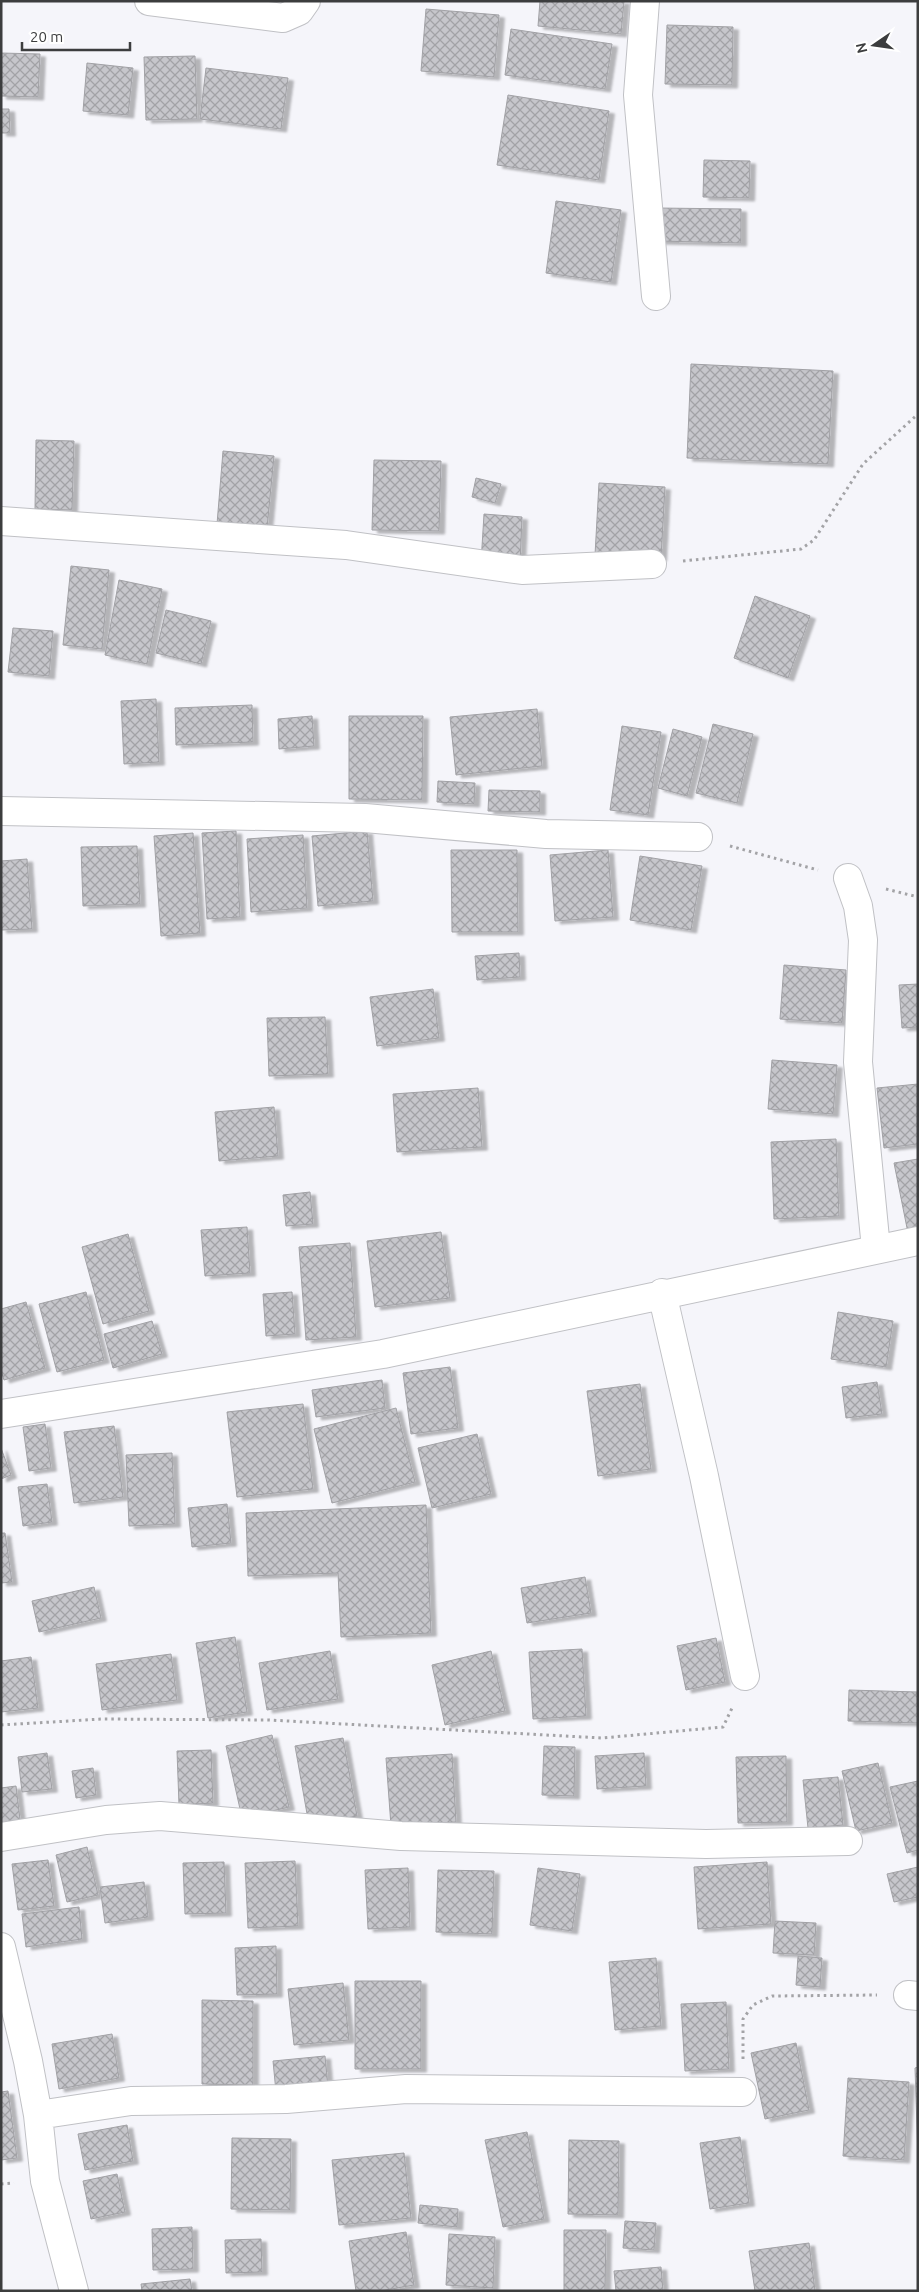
<svg xmlns="http://www.w3.org/2000/svg" width="919" height="2292" viewBox="0 0 919 2292" font-family="Ubuntu,sans-serif">
<style>
.building{fill:url(#building-cross-hatch);stroke:#a1a1a5;filter:url(#shadow)}
.lines{fill:none;stroke-linecap:round;stroke-linejoin:round}
.street-casing{stroke:#c0c1c5;stroke-width:30}
.path{stroke:#a3a3a6;stroke-width:3;stroke-dasharray:2.5 4;stroke-linecap:butt}
.street{stroke:#fff;stroke-width:28}
</style>
<defs>
<pattern id="building-cross-hatch" width="8" height="8" patternUnits="userSpaceOnUse" patternTransform="scale(1.25)"><rect width="8" height="8" fill="#c6c6cb"/><path d="M0 0l8 8M0 8l8-8" fill="none" stroke="#a2a2a6"/></pattern>
<filter id="shadow"><feDropShadow dx="5.5" dy="3" stdDeviation="1" flood-color="#0004"/></filter>
</defs>
<rect width="100%" height="100%" fill="#f5f5fa"/>
<path class="building" d="M540,1H624L621,34L538,26Z
M426,9L499,15L494,77L421,71Z
M667,25L733,27L732,85L665,84Z
M511,29L612,44L605,89L505,75Z
M1,53L40,54L38,97L1,96Z
M195,56L197,119L146,120L144,57Z
M87,63L133,68L128,115L83,111Z
M206,68L288,78L281,129L200,119Z
M508,95L609,111L599,180L497,165Z
M1,109H9L10,133H1Z
M704,160L750,161L749,198L703,197Z
M556,201L621,210L611,282L546,273Z
M658,208L741,209V243L657,241Z
M691,364L833,371L828,464L687,458Z
M36,440L74,441L72,510L35,509Z
M223,451L274,456L267,528L217,524Z
M374,460L441,461L439,531L372,530Z
M476,478L501,484L495,503L472,497Z
M599,483L665,487L661,558L595,555Z
M484,514L522,517L520,565L481,563Z
M71,566L109,570L102,649L63,645Z
M119,580L162,589L147,664L105,655Z
M755,596L810,616L788,678L734,658Z
M166,610L211,621L201,664L156,653Z
M13,628L53,631L49,676L8,672Z
M156,699L159,762L124,764L121,701Z
M252,705L253,742L176,745L175,708Z
M537,709L542,766L456,775L450,717Z
M312,716L314,746L279,749L278,719Z
M349,716H423L422,800L349,799Z
M713,724L753,734L737,803L696,793Z
M622,726L661,732L648,815L610,810Z
M673,729L702,737L687,796L658,788Z
M438,781L475,783L474,804L437,802Z
M489,790L540,791V812L488,811Z
M236,831L240,917L207,919L202,833Z
M367,831L373,901L318,906L312,836Z
M193,833L200,933L161,936L154,836Z
M303,835L307,908L251,912L247,839Z
M137,846L140,904L83,906L81,847Z
M451,850H517L518,932H452Z
M608,850L613,917L555,921L550,855Z
M640,856L702,866L691,930L630,920Z
M27,859L32,929L1,930V861Z
M519,953L520,977L477,980L475,956Z
M784,965L846,970L842,1023L780,1019Z
M918,984V1027L902,1028L899,985Z
M433,989L439,1038L377,1046L370,997Z
M325,1017L328,1074L269,1076L267,1018Z
M772,1060L837,1065L833,1114L768,1109Z
M918,1084V1144L884,1148L877,1088Z
M478,1088L482,1147L397,1152L393,1094Z
M274,1107L278,1156L219,1161L215,1112Z
M836,1139L839,1216L774,1219L771,1142Z
M918,1159V1231L908,1233L894,1163Z
M310,1192L313,1224L286,1226L283,1195Z
M247,1227L250,1273L205,1276L201,1230Z
M441,1232L450,1298L375,1307L367,1241Z
M128,1234L149,1311L103,1324L82,1247Z
M350,1243L356,1337L306,1340L299,1247Z
M86,1292L104,1360L57,1372L39,1304Z
M292,1292L295,1334L266,1336L263,1294Z
M26,1302L45,1368L4,1380L1,1370V1309Z
M838,1312L893,1321L886,1367L831,1359Z
M152,1321L162,1354L113,1368L104,1334Z
M450,1367L458,1428L411,1434L403,1373Z
M382,1380L385,1408L316,1417L312,1390Z
M877,1382L882,1414L846,1418L842,1387Z
M640,1384L651,1469L598,1476L587,1391Z
M303,1404L313,1489L237,1497L227,1412Z
M396,1408L415,1482L332,1503L314,1429Z
M45,1424L51,1468L29,1471L23,1427Z
M114,1426L123,1497L74,1503L64,1432Z
M477,1434L491,1494L432,1508L418,1448Z
M1,1448L11,1475L1,1479Z
M172,1453L175,1524L129,1526L126,1455Z
M47,1484L52,1522L23,1526L18,1487Z
M227,1504L231,1543L192,1547L188,1508Z
M426,1505L431,1633L341,1637L338,1573L248,1576L246,1513Z
M1,1533H5L12,1582L1,1583Z
M585,1577L591,1613L527,1623L521,1588Z
M94,1587L101,1618L39,1632L32,1601Z
M235,1637L247,1712L208,1718L196,1643Z
M716,1638L725,1682L686,1690L677,1646Z
M582,1649L586,1716L533,1719L529,1652Z
M330,1651L338,1699L267,1710L259,1663Z
M491,1651L505,1711L445,1725L432,1665Z
M171,1654L177,1700L102,1710L96,1664Z
M31,1657L38,1708L1,1712V1661Z
M849,1690L918,1692V1723L848,1721Z
M272,1735L289,1807L242,1818L226,1746Z
M343,1738L357,1816L309,1825L295,1746Z
M544,1746L575,1747L574,1796L542,1795Z
M211,1750L213,1803L179,1805L177,1751Z
M47,1753L52,1789L22,1792L18,1757Z
M644,1753L646,1786L597,1789L595,1756Z
M452,1754L456,1822L391,1826L386,1758Z
M786,1756L787,1822L738,1823L736,1757Z
M878,1763L892,1823L856,1831L842,1771Z
M93,1768L96,1795L76,1798L72,1771Z
M838,1777L843,1825L808,1828L803,1780Z
M918,1781V1850L907,1853L890,1787Z
M16,1786L21,1828L1,1831V1788Z
M87,1847L98,1895L67,1902L56,1855Z
M48,1860L54,1906L18,1910L12,1864Z
M295,1861L298,1926L248,1928L245,1863Z
M224,1862L226,1913L185,1914L183,1863Z
M767,1862L771,1924L698,1929L694,1867Z
M918,1867V1897L894,1902L887,1874Z
M408,1868L410,1927L368,1929L365,1870Z
M538,1868L580,1874L572,1931L530,1925Z
M438,1870L494,1871L492,1934L436,1932Z
M144,1882L148,1917L105,1923L100,1887Z
M79,1907L82,1939L26,1947L22,1914Z
M775,1921L816,1923L814,1955L773,1953Z
M276,1946L277,1994L237,1995L235,1948Z
M798,1956L822,1958L820,1987L796,1985Z
M656,1958L661,2026L615,2030L609,1962Z
M355,1981H421V2069H355Z
M343,1983L349,2040L294,2045L288,1989Z
M202,2000L253,2001V2085L202,2084Z
M726,2002L729,2069L685,2071L681,2004Z
M112,2034L119,2078L59,2089L52,2044Z
M796,2043L809,2110L765,2119L751,2053Z
M325,2056L328,2087L276,2092L273,2061Z
M918,2067V2158L915,2068Z
M848,2078L909,2082L904,2160L843,2156Z
M8,2091L17,2158L1,2160V2092Z
M127,2125L133,2161L85,2170L78,2134Z
M527,2132L544,2219L503,2227L485,2140Z
M740,2137L749,2203L710,2209L700,2143Z
M232,2138L291,2139L290,2210L231,2209Z
M569,2140L619,2141L618,2215L568,2214Z
M404,2153L411,2218L339,2225L332,2160Z
M117,2174L125,2212L91,2219L83,2181Z
M420,2205L458,2209L457,2227L418,2223Z
M625,2221L656,2223L654,2250L623,2248Z
M192,2227L193,2269L153,2270L152,2229Z
M564,2230H606L605,2291H564Z
M406,2232L414,2285L380,2291H356L349,2241Z
M449,2234L495,2237L493,2288L446,2285Z
M261,2239L262,2272L226,2273L225,2240Z
M809,2243L815,2291H755L749,2251Z
M661,2267L663,2291H616L614,2271Z
M190,2279L192,2291H142L141,2284Z"/>
<g class="lines">
<g class="street-casing">
<path id="street" d="M149,1L283,18L299,11L306,1
M645,1L638,95L656,296
M1,521L346,545L522,570L652,564
M1,811L365,818L546,834L698,837
M848,878L858,906L863,940L858,1062L876,1249
M662,1293L704,1476L745,1676
M1,1414L383,1354L918,1241
M1,1837L106,1820L160,1816L401,1836L706,1844L848,1841
M1,1947L28,2061L38,2115L45,2181L74,2291
M908,1995L918,1996
M38,2115L131,2101L286,2099L406,2089L742,2092"/>
</g>
<path class="path" d="M683,561L801,549L814,540L863,464L918,414
M730,846L818,870
M886,889L918,897
M1,1725L102,1719L269,1720L602,1738L723,1727L733,1706
M743,2059V2019L753,2005L772,1996L877,1995
M1,2184L14,2183"/>
<use href="#street" class="street"/>
</g>
<rect width="919" height="2292" fill="none" stroke="#3c3d3e" stroke-width="5"/>
<g transform="translate(874 45) rotate(257)" stroke="#ffffff" stroke-width="4" paint-order="stroke">
<path d="M0-4L9 19L0 12L-9 19Z" fill="#3c3d3e"/>
<text y="-8" font-size="14" font-weight="bold" text-anchor="middle" fill="#3c3d3e">N</text>
</g>
<path d="M22 42v8h108v-8" fill="none" stroke="#3c3d3e" stroke-width="2.5"/>
<text x="30" y="42" font-size="15" fill="#3c3d3e" stroke="#ffffff" stroke-width="4" paint-order="stroke">20 m</text>
</svg>
